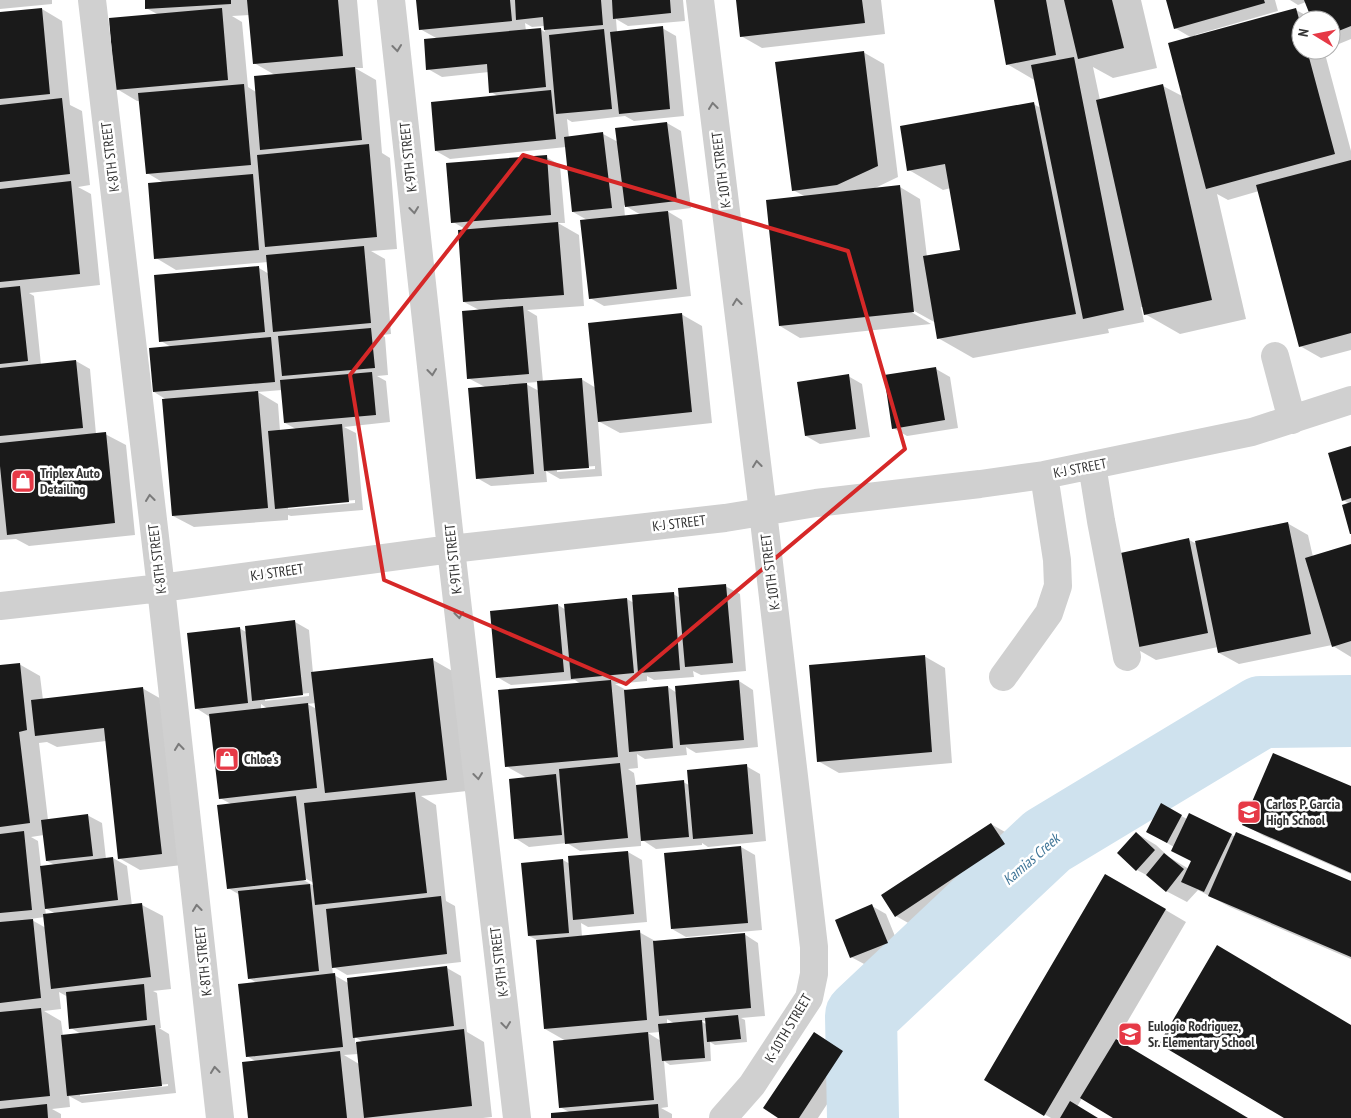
<svg xmlns="http://www.w3.org/2000/svg" width="1351" height="1118" viewBox="0 0 1351 1118" font-family="'PT Sans Narrow',sans-serif">
<style>
.shadow{fill:#0003;fill-rule:evenodd}
.lines{fill:none;stroke-linecap:round;stroke-linejoin:round}
.river{stroke:#cfe2ee;stroke-width:72}
.building{fill:#1a1a1a}
.minor{stroke:#d0d0d0;stroke-width:28}
.oneway{stroke:#7a7a7a}
.marked{fill:none;stroke:#d62828;stroke-width:4;stroke-linejoin:round}
.labels{text-anchor:middle;dominant-baseline:central;stroke-width:5;stroke-linejoin:round;paint-order:stroke}
.street-label{font-size:14px;fill:#333;stroke:#fff}
.poi-label{font-size:14px;font-weight:bold;fill:#333;stroke:#fff;text-anchor:start}
.water-label{font-size:15px;font-style:italic;fill:#3f7597;stroke:#fff}
</style>
<rect width="100%" height="100%" fill="#fff"/>
<path class="shadow" d="M0,0H52V4L0,9Z
M146,0H357L363,68H355L376,80L382,153L390,158L397,249L371,251L385,259L391,334L382,335L385,337L388,375L377,376L386,381L390,422L344,427L356,433L363,510L291,516L288,515V520L194,527L173,516L167,400L154,392L171,347L161,341L259,268L269,274L268,262L176,270L156,258L164,183L147,173L140,101H137L117,89L159,15L146,8ZM250,15L254,63L275,75L256,92L248,87L242,22L232,16ZM282,390L285,423L296,429L280,431L278,404L258,392ZM355,500V503L288,509V506Z
M418,0H683L685,21L628,26L616,19L617,32L662,28L676,36L684,116L634,121L625,116L572,122L567,119L569,138L603,134L618,142L667,123L681,131L691,208L667,211L682,220L691,296L604,306L590,298L589,221L573,212L566,147L450,159L436,151L498,96L491,92L489,72L442,77L428,69L438,39L420,29ZM525,23L532,27L544,26L545,32L540,29L526,31ZM624,205L641,215L625,217Z
M737,0H881L885,34L762,48L741,36Z
M995,0H1141L1157,68L1113,78L1093,67L1100,100L1163,86L1184,97L1192,38L1175,28L1167,0H1275L1278,11L1195,35V37L1296,10L1313,19L1306,2L1298,5L1290,0H1351V39L1334,46L1331,44V20H1301V50H1324L1351,151V350L1321,358L1300,346L1259,191L1228,200L1217,194L1246,319L1180,334L1145,314L1144,307H1141L1144,322L1108,329L1109,333L973,358L938,338L936,323L909,308L908,310L931,324L800,338L780,326L806,197L793,190L863,52L884,64L898,177L873,189L900,187L920,199L927,257L962,251L951,188L943,190L909,170L1033,104L1041,108L1036,81L1007,64Z
M42,9L62,21L70,105L82,111L90,185L78,187L91,194L100,285L29,293L34,296L41,365L76,361L90,369L96,434H105L126,445L135,535L29,546L16,539L0,540V13Z
M546,157L560,165L565,223H558L579,235L584,306L527,310L537,316L543,382L581,379L596,388L681,314L702,326L712,423L620,433L598,421L602,476L560,479L546,471L547,482L491,486L477,478L485,387L468,378L481,311L464,302L467,230L453,222ZM538,382L539,391L524,383ZM595,466V469L557,472V469Z
M936,369L950,377L958,428L907,436L893,428Z
M848,376L862,384L870,437L820,444L806,436Z
M1351,447V531L1350,504L1343,500Z
M1287,523L1308,535L1313,557L1351,546V657L1333,646L1332,645L1239,664L1219,653L1218,647L1156,660L1135,648L1189,540L1197,544Z
M725,586L740,594L746,671L701,675L693,671L694,677L654,680L647,676V681L615,684L628,691L668,687L677,693L739,681L753,690L758,747L696,753L686,747L687,755L645,759L637,754L638,768L628,769L634,773L636,786L683,782L689,785L746,766L760,774L766,841L708,847L702,843V845L656,849L641,839V846L580,851L567,843L529,847L515,838L527,778L506,766L581,684L575,680L511,685L497,677L558,605L566,610L627,599L634,603L673,594L680,598Z
M295,622L309,630L313,673L433,660L454,672L467,791L421,796L436,805L446,901L455,906L461,962L347,975L332,966L333,975H334L348,983V979L447,968L461,976L467,1032L484,1042L492,1117L483,1118H249L257,1062L247,1056L257,983L249,978L240,895L228,888L231,804L220,798L210,717L196,708L239,628L246,632ZM309,693V696L265,701V698ZM316,703L317,709L307,704ZM261,704L268,709H261ZM301,876L314,883V886L300,878ZM355,1037L363,1042L355,1043ZM358,1054L359,1064L344,1055Z
M924,656L945,668L952,763L839,773L818,761Z
M19,664L40,676L43,700L142,688L163,700L182,865L140,870L119,858L106,741L57,747L47,742L39,743L48,820L87,815L102,823L106,859L113,858L127,866L132,906L142,905L163,916L171,989L153,991L157,993L161,1028H159L169,1034L176,1093L82,1103L69,1096L70,1107L52,1109L61,1114V1118H0V667ZM44,835L47,861L55,865L41,867L38,841L31,837ZM45,908L56,914L46,915ZM45,917L46,928L30,919ZM59,992L68,997L71,1028L81,1034L63,1036L61,1021L44,1011L61,1009ZM168,1084V1086L80,1096V1093Z
M1351,788V874L1264,836L1243,824Z
M1161,805L1187,819L1231,835L1351,882V959L1230,907L1198,890L1187,902L1166,891L1152,878L1137,870L1136,833L1156,845L1169,857L1189,869L1192,862L1174,847L1148,832Z
M991,824L1005,832L1018,852L910,924L896,916Z
M741,847L755,855L762,930L686,937L672,929Z
M628,852L642,860L647,922L588,927L581,923L582,937L639,932L657,942L744,934L758,943L765,1016L741,1018L745,1020L747,1042L715,1045L710,1042L711,1061L670,1065L664,1061L668,1107L661,1108L672,1114V1118H552L571,1113L560,1107L566,1041L545,1029L537,940L529,936L563,860L570,864ZM667,1019L675,1024H667ZM701,1021H707V1025ZM660,1032L661,1041L648,1033Z
M1106,875L1186,922L1116,1041L1246,1118H1116L1082,1098L1077,1107L1096,1118H1051L985,1080Z
M872,906L886,914L901,951L866,965L851,957Z
M828,1042L856,1060L818,1118H780Z"/>
<g class="lines">
<path class="river" d="M863,1118L861,1016L1047,841L1261,712L1351,711"/>
</g>
<path class="building" d="M145,0H231V4L145,9Z
M247,0H338L343,56L253,64Z
M416,0H510L512,21L419,30Z
M515,0H601L603,25L544,30L543,17L516,20Z
M612,0H670L671,13L613,19Z
M736,0H862L865,23L740,37Z
M994,0H1046L1056,55L1006,65Z
M1064,0H1112L1124,48L1078,59Z
M1166,0H1264L1265,3L1174,29Z
M1304,0H1351V26L1331,34V20H1312Z
M42,8L50,94L0,99V12Z
M222,8L228,80L115,90L109,18Z
M1296,8L1301,26V50H1307L1335,154L1206,189L1168,43Z
M663,26L670,109L619,114L610,32Z
M541,28L546,87L489,93L487,64L426,70L424,39Z
M604,29L612,109L556,114L549,35Z
M864,51L878,166L837,185L792,191L775,62Z
M1074,57L1124,310L1083,319L1031,65Z
M355,67L362,140L260,150L254,76Z
M244,84L251,165L146,174L138,93Z
M1163,84L1212,300L1144,315L1096,100Z
M551,90L556,139L435,151L431,102Z
M62,98L70,174L0,182V105Z
M1034,102L1076,314L937,339L923,256L960,250L945,164L907,171L900,126Z
M667,122L677,201L625,207L615,128Z
M603,132L612,208L572,212L564,137Z
M369,144L377,237L265,247L257,155Z
M547,155L551,215L451,223L446,163Z
M1351,160V333L1299,347L1256,185Z
M253,174L259,250L154,259L148,183Z
M71,181L80,274L0,282V189Z
M900,185L914,312L779,326L766,200Z
M668,211L677,289L589,299L580,220Z
M558,222L564,295L463,302L458,230Z
M364,246L371,323L273,332L266,255Z
M259,266L265,332L159,342L154,275Z
M20,286L28,361L0,364V288Z
M523,306L529,374L467,379L462,311Z
M682,313L692,412L598,422L588,323Z
M371,328L375,368L282,376L278,336Z
M271,337L275,382L153,392L149,348Z
M76,360L83,428L0,436V368Z
M936,367L945,420L892,429L884,375Z
M372,372L376,415L284,423L280,380Z
M849,374L856,429L805,436L797,382Z
M582,378L589,468L544,471L537,381Z
M527,383L534,474L476,479L468,388Z
M258,391L268,508L172,516L162,399Z
M342,424L349,502L275,509L268,431Z
M106,432L115,523L7,535L0,466V443Z
M1351,446V498L1342,501L1328,453Z
M1351,502V534H1350L1342,505Z
M1288,522L1311,634L1218,653L1195,541Z
M1189,538L1208,633L1134,648L1116,554Z
M1351,544V641L1332,647L1305,558Z
M726,584L733,663L685,667L678,588Z
M674,592L680,670L638,673L632,595Z
M627,598L634,673L571,679L564,604Z
M558,604L564,672L496,678L490,611Z
M295,620L303,695L252,701L245,626Z
M240,627L248,703L195,709L187,633Z
M925,655L932,752L817,762L809,665Z
M433,658L447,780L325,793L311,672Z
M20,663L27,730L19,732L30,823L0,827V665Z
M611,680L618,757L505,767L498,690Z
M739,680L744,740L680,745L675,686Z
M668,686L673,748L629,752L624,690Z
M143,687L162,854L118,859L104,728L35,736L31,700Z
M308,703L317,788L219,799L209,714Z
M1273,753L1351,786V873L1242,825Z
M620,763L628,838L565,844L559,769Z
M747,764L753,834L693,839L687,770Z
M556,774L562,835L514,839L509,779Z
M684,780L689,837L641,841L636,785Z
M415,792L427,893L315,905L304,803Z
M296,796L306,880L227,889L217,805Z
M1161,803L1182,815L1167,843L1146,832Z
M1189,813L1232,834L1204,892L1181,882L1191,861L1171,851Z
M88,814L93,856L46,861L41,820Z
M991,823L1005,844L895,917L881,895Z
M24,831L32,910L0,913V834Z
M1136,832L1155,850L1136,871L1117,853Z
M1236,832L1351,881V957L1208,896Z
M741,846L748,923L671,929L664,853Z
M628,851L634,914L573,920L568,856Z
M1164,853L1184,869L1166,892L1146,875Z
M113,857L118,900L45,909L40,866Z
M563,859L569,933L528,936L521,863Z
M1105,874L1166,909L1044,1116L984,1080Z
M310,884L319,971L248,979L238,891Z
M441,896L447,954L332,968L326,909Z
M142,903L151,977L51,989L43,914Z
M872,904L888,943L850,958L835,920Z
M33,919L41,998L0,1003V922Z
M640,930L647,1020L544,1029L536,940Z
M745,933L751,1008L659,1016L653,941Z
M1217,945L1351,1025V1118H1284L1159,1044Z
M447,966L454,1026L353,1038L347,978Z
M335,973L343,1047L246,1057L238,984Z
M144,984L147,1020L69,1029L66,992Z
M41,1008L50,1096L0,1101V1012Z
M738,1015L741,1039L707,1042L705,1018Z
M702,1020L705,1058L662,1061L658,1024Z
M155,1025L162,1086L67,1096L61,1035Z
M464,1029L472,1106L364,1118L356,1042Z
M648,1032L654,1100L559,1108L553,1041Z
M814,1032L843,1051L799,1118H778L763,1108Z
M1116,1039L1248,1118H1113L1080,1098Z
M340,1051L347,1118H248L242,1062Z
M1070,1101L1098,1118H1060Z
M47,1104L48,1118H0V1109Z
M658,1104L659,1118H551V1113Z"/>
<g class="lines">
<path class="minor" d="M92,0L161,588L220,1118
M391,0L451,549L517,1118
M700,0L763,512L814,947V974L809,998L752,1085L723,1118
M1275,356L1292,420
M1092,465L1101,521L1127,657
M0,606L161,588L451,549L725,518L816,503L980,484L1044,475L1252,432L1351,400
M1003,677L1049,613L1058,586L1057,560L1044,475"/>
</g>
<defs><path id="oneway-chevron" d="M-2-3.5L2.5 0L-2 3.5" fill="none" stroke-width="1.6" stroke-linecap="round" stroke-linejoin="round" transform="scale(1.25)"/></defs>
<g class="oneway">
<use href="#oneway-chevron" transform="translate(397 48) rotate(84)"/>
<use href="#oneway-chevron" transform="translate(713 106) rotate(-97)"/>
<use href="#oneway-chevron" transform="translate(414 210) rotate(84)"/>
<use href="#oneway-chevron" transform="translate(737 302) rotate(-97)"/>
<use href="#oneway-chevron" transform="translate(432 372) rotate(84)"/>
<use href="#oneway-chevron" transform="translate(757 464) rotate(-97)"/>
<use href="#oneway-chevron" transform="translate(150 498) rotate(-97)"/>
<use href="#oneway-chevron" transform="translate(459 615) rotate(83)"/>
<use href="#oneway-chevron" transform="translate(179 747) rotate(-96)"/>
<use href="#oneway-chevron" transform="translate(478 776) rotate(83)"/>
<use href="#oneway-chevron" transform="translate(197 908) rotate(-96)"/>
<use href="#oneway-chevron" transform="translate(506 1025) rotate(83)"/>
<use href="#oneway-chevron" transform="translate(215 1070) rotate(-96)"/>
</g>
<path class="marked" d="M523,155L848,251L905,449L626,684L384,580L350,375Z"/>
<defs>
<g id="shop-square" transform="scale(1.25)"><rect x="-9" y="-9" width="18" height="18" rx="4" fill="#e63946" stroke="#fff"/><path d="M-5-2.5h2.3a2.7 3.5 0 0 1 5.4 0H5L5.5 6h-11ZM-1.5-2.5h3a1.5 2.3 0 0 0-3 0Z" fill="#fff"/></g>
<g id="school-square" transform="scale(1.25)"><rect x="-9" y="-9" width="18" height="18" rx="4" fill="#e63946" stroke="#fff"/><path d="M0-5L7-2L0 1L-7-2ZM-4 1L0 2.5L4 1V4Q0 6-4 4Z" fill="#fff"/></g>
</defs>
<g fill-rule="evenodd">
<use href="#shop-square" x="23" y="481"/>
<use href="#shop-square" x="227" y="759"/>
<use href="#school-square" x="1249" y="812"/>
<use href="#school-square" x="1130" y="1034"/>
</g>
<g class="labels">
<g class="street-label">
<text transform="translate(110 157) rotate(-97)">K-8TH STREET</text>
<text transform="translate(408 157) rotate(-96)">K-9TH STREET</text>
<text transform="translate(721 170) rotate(-97)">K-10TH STREET</text>
<text transform="translate(1080 468) rotate(-11)">K-J STREET</text>
<text transform="translate(679 523) rotate(-7)">K-J STREET</text>
<text transform="translate(157 559) rotate(-97)">K-8TH STREET</text>
<text transform="translate(453 559) rotate(-96)">K-9TH STREET</text>
<text transform="translate(277 572) rotate(-8)">K-J STREET</text>
<text transform="translate(770 572) rotate(-97)">K-10TH STREET</text>
<text transform="translate(203 961) rotate(-96)">K-8TH STREET</text>
<text transform="translate(499 962) rotate(-97)">K-9TH STREET</text>
<text transform="translate(788 1028) rotate(-59)">K-10TH STREET</text>
</g>
<g class="poi-label">
<text x="40" y="473">Triplex Auto<tspan x="40" dy="16">Detailing</tspan></text>
<text x="244" y="759">Chloe's</text>
<text x="1266" y="804">Carlos P. Garcia<tspan x="1266" dy="16">High School</tspan></text>
<text x="1148" y="1026">Eulogio Rodriguez,<tspan x="1148" dy="16">Sr. Elementary School</tspan></text>
</g>
<g class="water-label">
<text transform="translate(1031 859) rotate(-41)">Kamias Creek</text>
</g>
</g>
<g transform="translate(1316 35) rotate(280)"><circle r="24" fill="#ffffff" stroke="#adadad"/>
<path d="M0-4L9 19L0 12L-9 19Z" fill="#e63946"/>
<text y="-8" font-size="14" font-weight="bold" text-anchor="middle" fill="#333333">N</text>
</g>
</svg>
